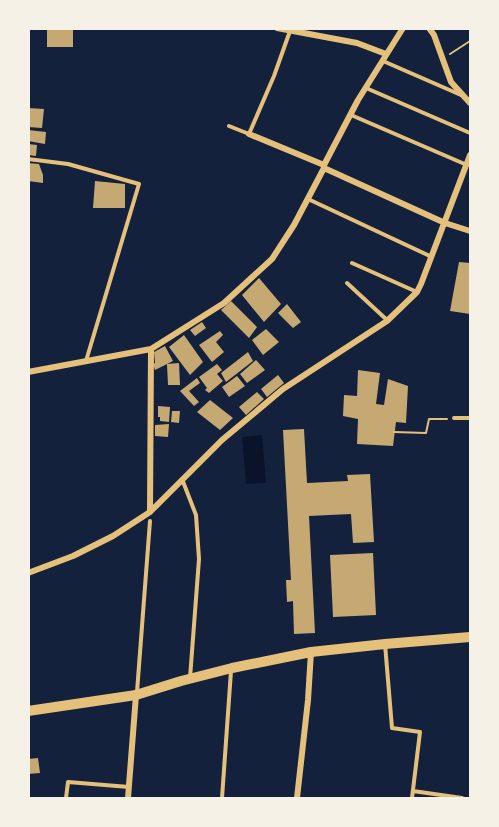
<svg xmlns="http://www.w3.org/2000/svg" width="499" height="827" viewBox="0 0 499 827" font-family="Arial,sans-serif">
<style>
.water{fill:#0b132b}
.building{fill:#c6a872}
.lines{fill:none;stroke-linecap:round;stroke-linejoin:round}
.path{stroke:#e5c07b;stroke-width:2}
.service{stroke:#e5c07b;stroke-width:4}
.minor{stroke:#e5c07b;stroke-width:6}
.tertiary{stroke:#e5c07b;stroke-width:10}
</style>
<rect width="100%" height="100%" fill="#14213d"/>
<path class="water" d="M262,435L266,483L246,484L242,437Z"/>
<path class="building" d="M47,28H73V47H47Z
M28,108L44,109L42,128L28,127Z
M28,130L46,132L45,144L28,141Z
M28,144L37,145L36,156L28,155Z
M28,163L39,164L43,175V183L28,181Z
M95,181L125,184V208H93Z
M459,262L470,263V314L450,311Z
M259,278L281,304L264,322L242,295Z
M231,301L257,327L249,338L221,310Z
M287,304L301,322L293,328L278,313Z
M202,322L206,328L195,336L190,330Z
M266,329L279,342L263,355L252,340Z
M220,331L223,335L216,342L224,352L212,362L199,345Z
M184,335L203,362L190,375L169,347Z
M165,346L173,361L155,370L153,364L155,363L154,352Z
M248,352L253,361L226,382L221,373Z
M256,360L265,370L247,383L240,374Z
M179,363L180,385H168L167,364Z
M217,364L222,370L217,374L223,381L209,393L205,390L207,388L199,377Z
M358,370L380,373L376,404L384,405L388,379L408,386L406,423L396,422L393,446L357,444L358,419L343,416L344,395L357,396Z
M278,375L284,383L267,397L261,389Z
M237,376L245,386L229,397L222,387Z
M197,378L200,383L189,391L199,402L194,406L180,391Z
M257,392L264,399L246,415L239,407Z
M210,400L233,418L220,430L197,412Z
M158,406L170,407L169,422L160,421V417H158Z
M172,411H180L179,423L171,422Z
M169,424L168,437L155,436V425Z
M304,429L307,483L348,481L347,475L370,474L374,542L353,543L351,514L309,516L315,633L294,634L293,601L287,602L286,580H291L283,430Z
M373,553L376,615L333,617L330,555Z
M38,758L40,773L28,774V759Z"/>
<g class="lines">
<path class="path" d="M450,54L470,41
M394,432L426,433L429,419H447"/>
<path class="service" d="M383,61L461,95
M366,88L470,133
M351,115L467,165
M229,126L249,134L274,76L290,31
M28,159L68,164L139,184L86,361
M308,199L432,257
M352,263L417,292
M347,283L387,320
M454,418H470
M182,479L196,515L199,559L190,678
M385,644L392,728L420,732L412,798
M137,692L150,521
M413,791L462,798
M66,798L68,782L129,787
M222,798L231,671"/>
<path class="minor" d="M277,28L357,43L386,54
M429,28L434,35L451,82L470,103
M249,134L324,165
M324,168L445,223L470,231
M28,372L151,349L224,303L272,259L294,225L324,168V165L358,100L403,28
M150,512L151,349
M28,573L73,556L113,536L150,512L222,440L283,389L387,321L417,292L421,284L470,155
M128,798L136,695
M297,798L308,700L311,652"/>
<path class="tertiary" d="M28,711L136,695L181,681L232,668L311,652L385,644L470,637"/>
</g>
<rect width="499" height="827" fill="none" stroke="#f6f1e7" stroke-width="60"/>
</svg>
